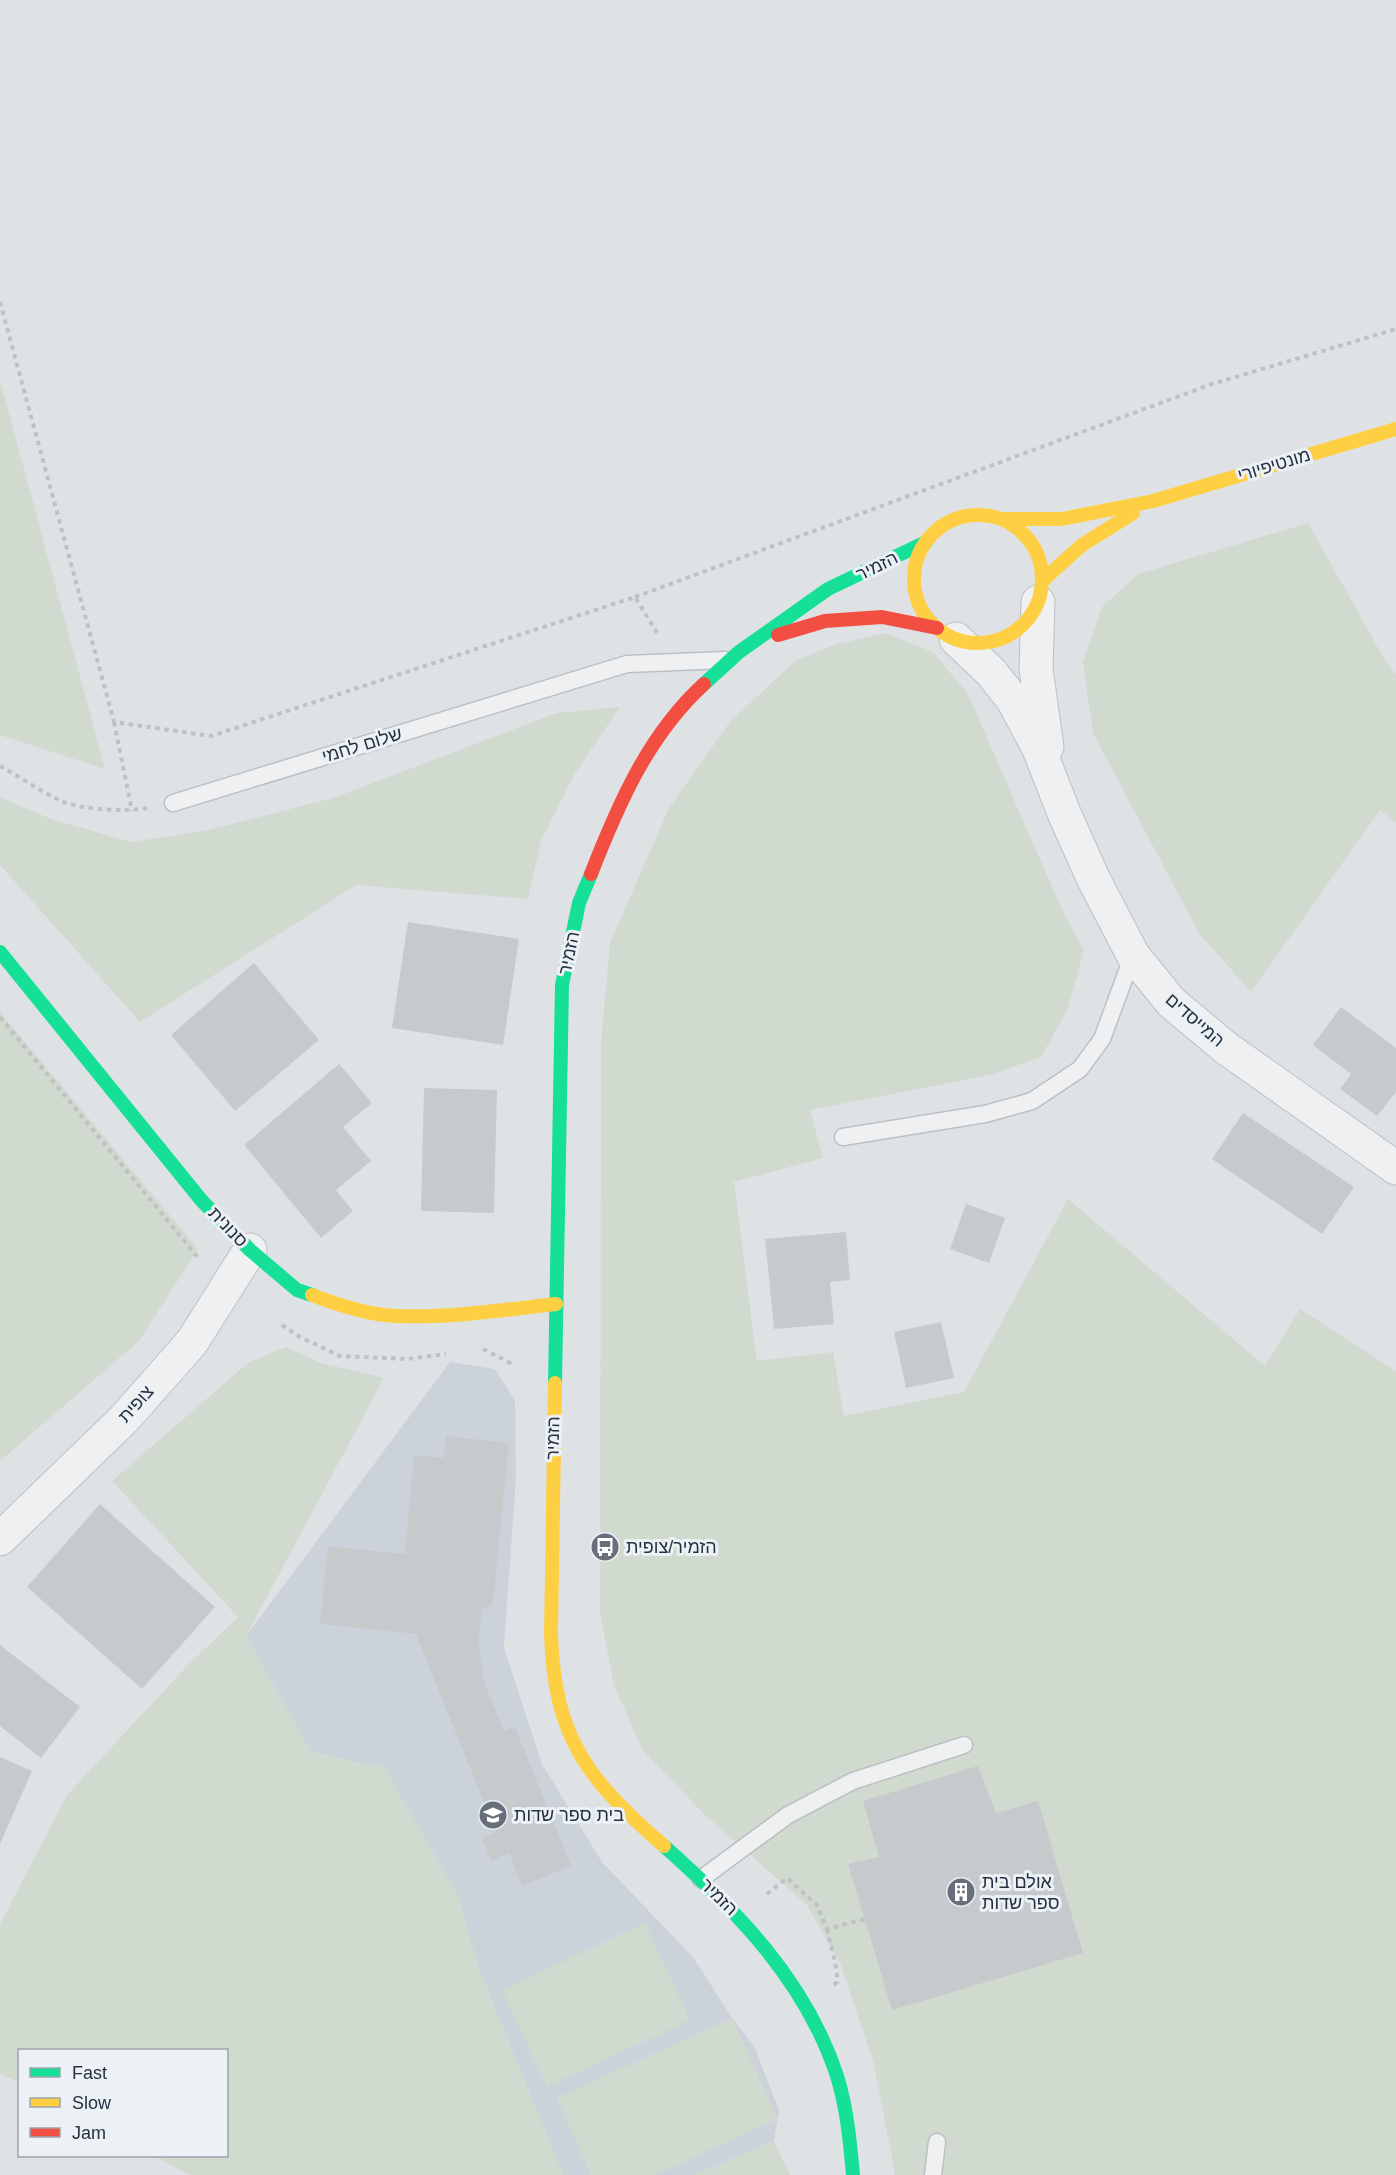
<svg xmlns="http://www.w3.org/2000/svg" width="1396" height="2175" viewBox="0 0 1396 2175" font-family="Arial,Heebo,sans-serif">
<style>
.built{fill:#ccd2d9}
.green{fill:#d0dacf}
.building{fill:#c7cacd}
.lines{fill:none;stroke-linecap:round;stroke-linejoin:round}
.lane-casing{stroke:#bdc0c3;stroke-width:19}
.street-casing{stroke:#bdc0c3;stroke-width:35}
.path{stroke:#bec1c5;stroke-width:4;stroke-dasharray:4.5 4.5;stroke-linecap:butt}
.lane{stroke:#eef0f2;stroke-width:16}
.street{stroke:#eef0f2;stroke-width:33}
.fast{stroke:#16e098;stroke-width:14}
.slow{stroke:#ffcf43;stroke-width:14}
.jam{stroke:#f24e42;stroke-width:14}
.labels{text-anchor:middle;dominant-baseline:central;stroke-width:6;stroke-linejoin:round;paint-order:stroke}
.street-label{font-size:18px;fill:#253140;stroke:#ecf1f6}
.poi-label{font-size:18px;fill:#253140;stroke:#ecf1f6;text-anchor:start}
</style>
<rect width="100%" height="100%" fill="#dfe2e5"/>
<path class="built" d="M450,1362L495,1369L515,1400L516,1478L504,1648L542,1764L602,1862L693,1957L732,2018L754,2046L779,2110L774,2141L695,2175H563L478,1967L457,1894L384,1768L311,1752L246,1636Z"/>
<path class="green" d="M0,380L105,769L0,735Z
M1308,523L1386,662L1396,674V823L1380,810L1251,992L1199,933L1093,733L1083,662L1102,607L1138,574Z
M885,633L933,652L968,694L1063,912L1084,950L1068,1009L1041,1057L990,1075L810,1110L823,1158L734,1182L757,1361L833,1352L844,1416L964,1392L1068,1199L1265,1366L1300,1309L1396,1371V2175H894V2167L873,2061L840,1963L807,1905L706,1816L643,1751L614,1685L600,1613L601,1043L610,943L669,808L730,722L795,661L834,645Z
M620,707L574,775L541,841L528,899L356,885L140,1022L0,865V797L51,819L131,842L204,831L333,798L557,713Z
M0,1012L198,1249L139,1341L0,1461Z
M286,1347L321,1363L384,1378L246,1636L311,1752L384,1768L457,1894L478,1967L563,2175H190L154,2156H226V2050H20L19,2083L0,2073V1924L67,1795L187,1666L238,1617L112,1481L249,1362Z
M645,1923L690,2020L547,2087L502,1990Z
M732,2018L778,2119L655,2175H591L557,2098Z
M774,2141L790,2175H695Z"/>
<path class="building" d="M408,922L519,939L503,1045L392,1028Z
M254,963L319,1040L235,1111L171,1035Z
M1341,1007L1396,1048V1092L1377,1116L1340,1089L1351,1074L1313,1045Z
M339,1064L372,1103L343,1127L371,1161L336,1190L353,1211L321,1238L244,1145Z
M424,1088L497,1090L494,1213L421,1211Z
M1243,1113L1354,1187L1322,1234L1212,1159Z
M966,1204L1005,1218L989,1263L950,1249Z
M846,1232L850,1280L830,1282L834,1324L774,1329L765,1239Z
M941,1322L954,1378L906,1388L894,1332Z
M446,1436L509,1443L493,1604L482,1610L478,1639L484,1682L504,1731L515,1727L571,1866L522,1886L509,1853L491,1861L482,1838L496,1832L416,1634L320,1624L328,1546L405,1554L414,1455L444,1458Z
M100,1504L215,1607L142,1689L27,1587Z
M0,1645L80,1707L41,1758L0,1726Z
M0,1757L32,1771L0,1844Z
M978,1766L996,1813L1038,1801L1083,1953L892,2010L848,1864L879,1857L863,1801Z"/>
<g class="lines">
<g class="lane-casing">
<path id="lane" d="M173,803L627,664L725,660
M843,1137L985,1114L1032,1101L1080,1069L1102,1039L1133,955
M701,1879L788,1815L853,1781L964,1745
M933,2175L937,2142"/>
</g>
<g class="street-casing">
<path id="street" d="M1038,602L1036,669L1047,747
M956,639L991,672L1013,700L1039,749L1064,813L1093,878L1133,955L1171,1002L1226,1048L1396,1168
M0,1539L124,1419L192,1342L250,1250"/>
</g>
<path class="path" d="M0,302L114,722L211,736L635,597L659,636
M635,597L1212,384L1396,329
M114,722L132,811
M0,766C20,777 40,791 61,801C82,810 126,812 148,808
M0,1017L200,1260
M282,1325L298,1336L340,1356L408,1359L446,1354
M483,1349L512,1364
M767,1894L787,1878L817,1905L827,1929L865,1919
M827,1929L837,1971V1982L834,1985"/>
<use href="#lane" class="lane"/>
<use href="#street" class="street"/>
<path class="fast" d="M704,684L739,652L828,589L926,542
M0,952L202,1201L250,1250L297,1290L312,1295
M555,1383L562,985L579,903L591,874
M664,1846C737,1911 806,1981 837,2076C847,2108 850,2142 853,2175"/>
<path class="slow" d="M914 579a64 64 0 1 1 128 0a64 64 0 1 1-128 0Z
M1000,519H1062L1153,501L1396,429
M1043,580L1082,545L1133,513
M312,1295C338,1305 368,1315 396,1316C450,1318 503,1310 556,1304
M555,1383L551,1633C554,1738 587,1779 664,1846"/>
<path class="jam" d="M778,635L825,621L882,617L937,628
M591,874C618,805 648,735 704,684"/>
</g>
<defs>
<g id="bus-disc" transform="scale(1.5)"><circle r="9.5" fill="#666f7a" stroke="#ecf1f6"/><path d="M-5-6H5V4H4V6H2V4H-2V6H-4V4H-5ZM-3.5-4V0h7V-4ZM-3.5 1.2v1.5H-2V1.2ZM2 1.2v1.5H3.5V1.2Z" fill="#fff"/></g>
<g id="school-disc" transform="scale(1.5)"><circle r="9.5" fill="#666f7a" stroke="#ecf1f6"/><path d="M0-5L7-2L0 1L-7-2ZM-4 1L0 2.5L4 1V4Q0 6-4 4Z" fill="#fff"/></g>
<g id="building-disc" transform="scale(1.5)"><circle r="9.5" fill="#666f7a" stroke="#ecf1f6"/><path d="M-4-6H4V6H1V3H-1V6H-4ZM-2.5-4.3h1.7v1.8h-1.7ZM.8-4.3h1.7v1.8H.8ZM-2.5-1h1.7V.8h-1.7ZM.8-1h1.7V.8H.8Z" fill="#fff"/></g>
</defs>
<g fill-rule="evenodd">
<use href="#bus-disc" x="605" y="1547"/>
<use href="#school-disc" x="493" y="1815"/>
<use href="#building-disc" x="961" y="1892"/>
</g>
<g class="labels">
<g class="street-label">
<text transform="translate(1274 465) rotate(-17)">מונטיפיורי</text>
<text transform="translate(877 566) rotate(-26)">הזמיר</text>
<text transform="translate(362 745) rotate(-17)">שלום לחמי</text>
<text transform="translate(569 953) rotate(-78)">הזמיר</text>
<text transform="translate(1195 1020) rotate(41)">המייסדים</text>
<text transform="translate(228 1227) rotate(46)">סנונית</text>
<text transform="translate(136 1404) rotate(-48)">צופית</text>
<text transform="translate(553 1438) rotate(-89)">הזמיר</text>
<text transform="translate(719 1897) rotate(44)">הזמיר</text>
</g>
<g class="poi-label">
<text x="626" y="1547">הזמיר/צופית</text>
<text x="514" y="1815">בית ספר שדות</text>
<text x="982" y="1882">אולם בית<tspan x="982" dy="21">ספר שדות</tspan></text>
</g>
</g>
<rect x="18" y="2049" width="210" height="108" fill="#ecf1f6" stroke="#9ca4ad" stroke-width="1.5"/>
<rect x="30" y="2068" width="30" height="9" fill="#16e098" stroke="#9ca4ad" stroke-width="1.5"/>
<text x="72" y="2079" font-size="18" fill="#253140">Fast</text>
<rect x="30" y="2098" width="30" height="9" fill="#ffcf43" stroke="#9ca4ad" stroke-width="1.5"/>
<text x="72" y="2109" font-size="18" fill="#253140">Slow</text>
<rect x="30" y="2128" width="30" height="9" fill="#f24e42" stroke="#9ca4ad" stroke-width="1.5"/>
<text x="72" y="2139" font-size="18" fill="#253140">Jam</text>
</svg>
